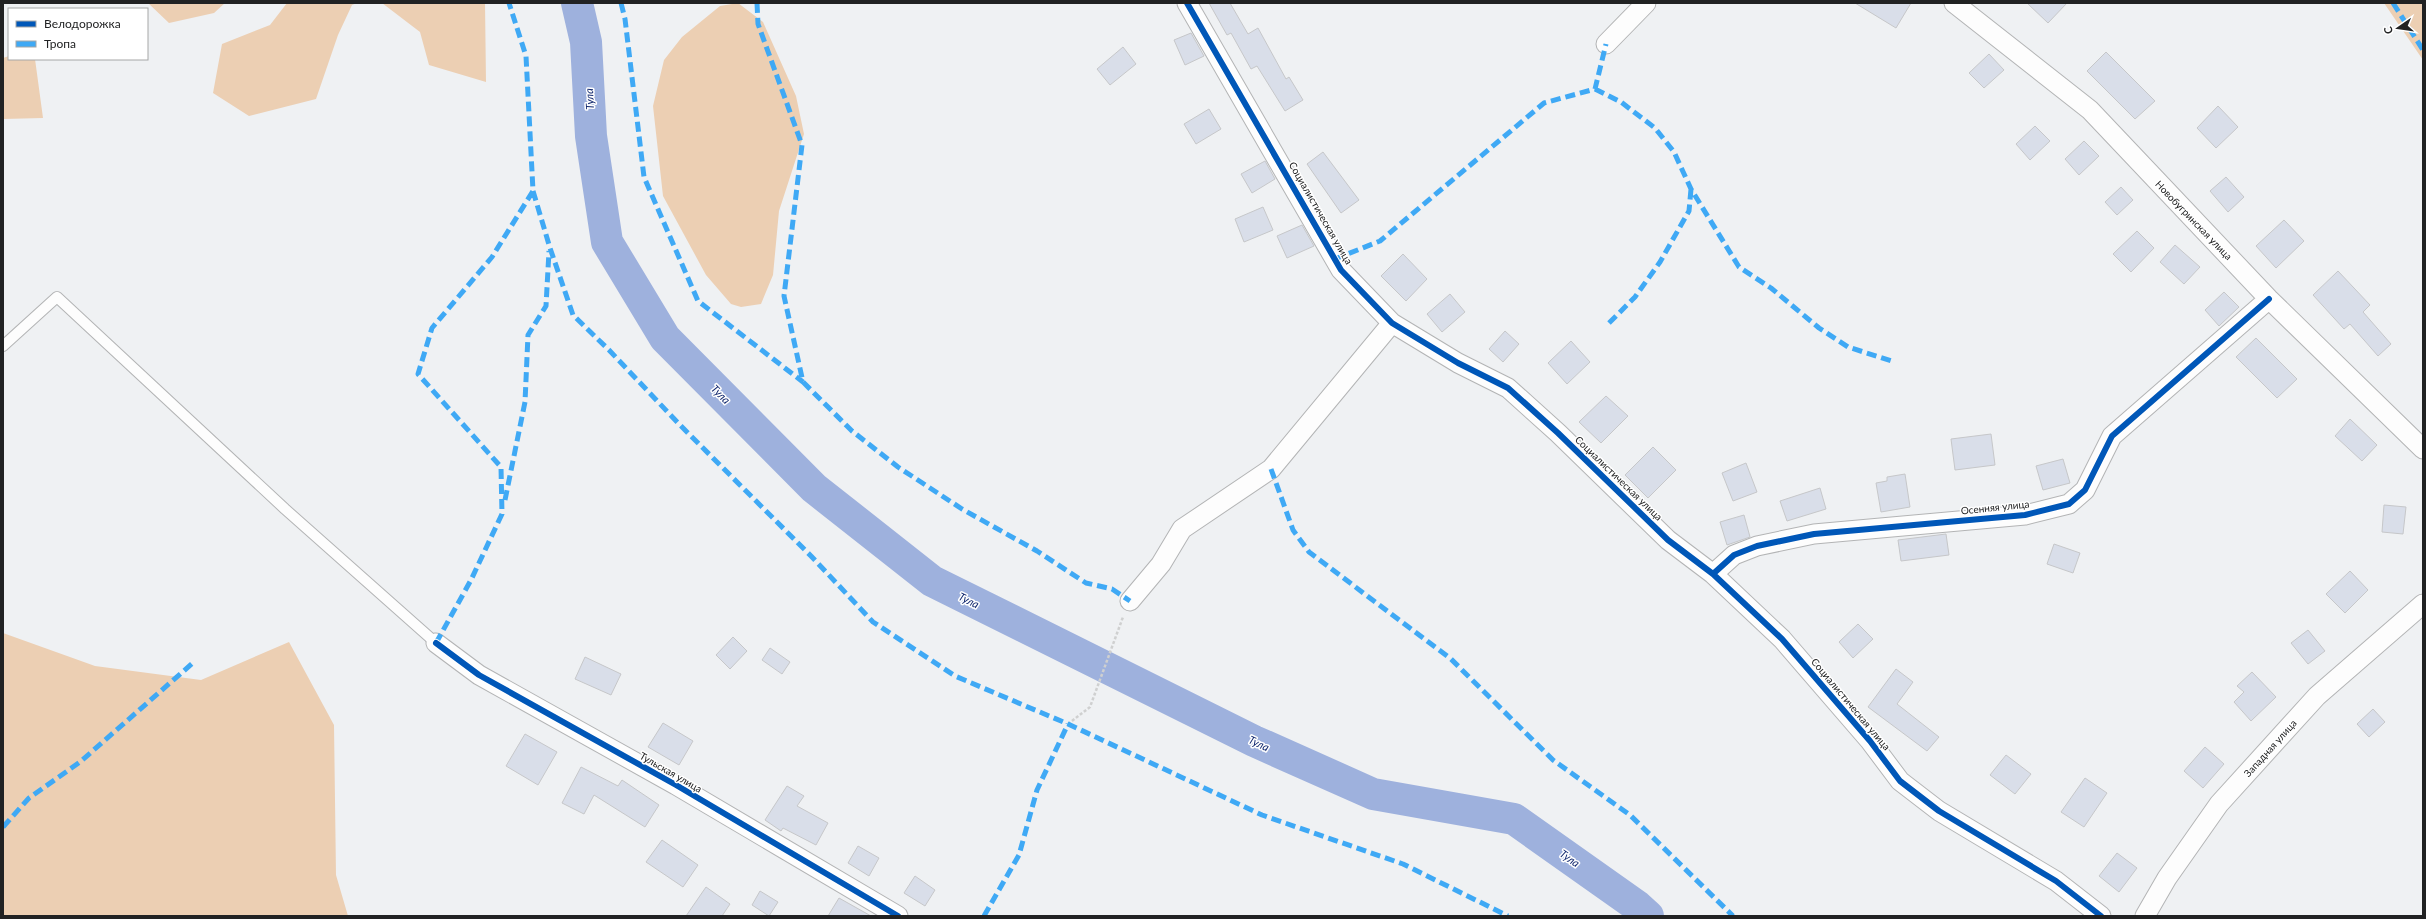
<svg xmlns="http://www.w3.org/2000/svg" width="2426" height="919" viewBox="0 0 2426 919" font-family="Lato,sans-serif">
<style>
.green{fill:#eccfb3}
.lines{fill:none;stroke-linecap:round;stroke-linejoin:round}
.river{stroke:#9eb1dd;stroke-width:32}
.building{fill:#d9dee9;stroke:#c6c7c9}
.lane-casing{stroke:#b3b4b5;stroke-width:12}
.street-casing{stroke:#b3b4b5;stroke-width:21}
.path{stroke:#cfd0d0;stroke-width:2.5;stroke-dasharray:3 2;stroke-linecap:butt}
.lane{stroke:#fdfdfd;stroke-width:10}
.street{stroke:#fdfdfd;stroke-width:19}
.quiet{stroke:#3fa9f5;stroke-width:5;stroke-dasharray:10 5;stroke-linecap:butt}
.cycleway-casing{stroke:#fff;stroke-width:8}
.cycleway{stroke:#0057b8;stroke-width:6}
.labels{text-anchor:middle;dominant-baseline:central;stroke-width:3;stroke-linejoin:round;paint-order:stroke}
.street-label{font-size:10px;fill:#212223;stroke:#fff}
.water-label{font-size:11px;font-style:italic;fill:#0f266d;stroke:#fff}
</style>
<rect width="100%" height="100%" fill="#eff1f3"/>
<path class="green" d="M148,3H225L214,13L169,23Z
M287,3H357L352,5L338,35L316,99L249,116L213,93L222,44L270,25Z
M382,3H485L486,82L429,65L420,32Z
M738,3L763,22L796,96L804,134L779,211L773,275L761,304L741,307L731,304L706,275L663,196L653,106L664,60L682,37L720,6Z
M2384,3H2423V60Z
M9,56V59H35L43,118L3,119V58Z
M3,633L95,666L201,680L289,642L334,725L336,875L348,916H3Z"/>
<g class="lines">
<path class="river" d="M577,3L586,42L591,136L607,242L665,338L814,488L932,581L1254,741L1373,794L1514,819L1637,906L1648,916"/>
</g>
<path class="building" d="M1209,3H1230L1248,34L1258,28L1286,79L1289,77L1303,100L1285,111L1257,66L1251,69L1231,33L1227,35Z
M1855,3H1911L1896,28Z
M2027,3H2067L2048,23Z
M1191,33L1204,56L1185,65L1174,40Z
M1123,47L1136,64L1110,85L1097,69Z
M2106,52L2155,101L2135,119L2087,71Z
M1989,54L2004,70L1984,88L1969,73Z
M2218,106L2238,127L2216,148L2197,128Z
M1209,109L1221,129L1196,144L1184,124Z
M2035,126L2050,141L2030,160L2016,144Z
M2084,141L2099,156L2079,175L2065,159Z
M1323,152L1359,200L1341,213L1307,164Z
M1265,161L1275,179L1252,193L1241,174Z
M2226,177L2244,197L2228,212L2210,191Z
M2121,187L2133,200L2117,215L2105,202Z
M1263,207L1273,230L1244,242L1235,219Z
M2284,220L2304,241L2276,268L2256,246Z
M1302,225L1314,246L1287,258L1277,236Z
M2137,231L2154,248L2131,272L2113,254Z
M2175,245L2200,267L2184,284L2160,262Z
M1403,254L1427,279L1406,301L1381,276Z
M2338,271L2370,305L2363,312L2391,344L2378,356L2350,324L2344,329L2313,295Z
M2224,292L2239,307L2219,326L2205,310Z
M1450,294L1465,312L1442,332L1427,314Z
M1505,331L1519,344L1503,362L1489,349Z
M2256,338L2297,379L2277,398L2236,357Z
M1571,341L1590,362L1567,384L1548,363Z
M1606,396L1628,416L1601,443L1579,422Z
M2350,419L2377,445L2362,461L2335,436Z
M1991,434L1995,465L1955,470L1951,439Z
M1653,447L1676,470L1648,498L1625,475Z
M2063,459L2070,483L2043,490L2036,466Z
M1746,463L1757,492L1733,501L1722,473Z
M1905,474L1910,507L1881,512L1876,483L1887,481V477Z
M1820,488L1826,509L1787,521L1780,501Z
M2384,505L2406,507L2403,534L2382,532Z
M1744,515L1750,537L1727,545L1720,522Z
M1946,534L1949,555L1901,561L1898,540Z
M2054,544L2080,553L2073,573L2047,564Z
M2350,571L2368,590L2345,613L2326,594Z
M1858,624L1873,639L1853,658L1839,642Z
M2308,630L2325,651L2308,664L2291,643Z
M733,637L747,651L730,669L716,655Z
M770,648L790,662L782,674L762,660Z
M585,657L621,674L611,695L575,679Z
M1896,669L1913,682L1897,704L1939,737L1927,751L1868,707Z
M2252,672L2276,697L2251,721L2234,702L2244,692L2237,686Z
M2373,709L2385,722L2369,737L2357,724Z
M663,723L693,741L679,765L648,747Z
M525,734L557,752L538,785L506,766Z
M2205,747L2224,764L2203,788L2184,771Z
M2006,755L2031,774L2015,794L1990,775Z
M581,767L618,786L622,780L659,805L645,827L594,795L584,814L562,803Z
M2085,778L2107,793L2084,827L2061,812Z
M787,786L804,796L797,806L828,823L816,845L783,828L781,831L765,820Z
M662,840L698,865L683,887L646,862Z
M858,846L879,858L869,876L848,863Z
M2117,853L2137,868L2119,892L2099,876Z
M915,876L935,890L925,906L904,893Z
M706,887L730,904L722,916H686Z
M760,891L778,902L769,916L752,905Z
M839,898L871,916H828Z"/>
<g class="lines">
<g class="lane-casing">
<path id="lane" d="M3,346L57,297L285,509L436,643"/>
</g>
<g class="street-casing">
<path id="street" d="M1187,3L1341,270L1392,323L1458,363L1508,388L1558,433L1668,540L1713,574L1782,639L1870,741L1900,781L1939,811L2056,881L2101,916
M1954,3L2090,110L2269,299L2423,449
M1606,44L1646,3
M1713,574L1734,555L1757,546L1814,534L2025,515L2069,504L2085,490L2112,436L2269,299
M1130,601L1161,564L1182,529L1271,469L1392,323
M436,643L479,675L676,785L898,916
M2145,916L2167,878L2219,804L2317,696L2423,604"/>
</g>
<path class="path" d="M1068,724L1090,707L1123,617"/>
<use href="#lane" class="lane"/>
<use href="#street" class="street"/>
<path class="quiet" d="M621,3L625,19L644,177L698,301L803,382
M757,3L758,24L802,145L784,296L803,382L852,431L898,467L962,509L1037,551L1086,583L1112,589L1130,601
M2393,3L2423,50
M1595,89L1621,102L1655,128L1674,152L1691,189L1739,267L1771,288L1819,328L1848,347L1895,362
M533,191L550,248L573,315L609,350L679,424L811,556L873,622L955,676L1068,724L1262,815L1403,864L1508,916
M1335,259L1380,241L1544,103L1595,89L1606,44
M1609,323L1635,297L1660,262L1689,211L1691,189
M1271,469L1293,530L1309,552L1451,659L1553,760L1630,815L1733,916
M505,500L525,402L528,335L546,306L549,251
M436,643L471,580L502,514L501,467L418,374L432,328L492,257L533,191L526,56L509,3
M3,827L29,798L80,762L195,661
M984,916L1019,855L1037,790L1068,724"/>
<g class="cycleway-casing">
<path id="cycleway" d="M1187,3L1341,270L1392,323L1458,363L1508,388L1558,433L1668,540L1713,574L1782,639L1870,741L1900,781L1939,811L2056,881L2101,916
M1713,574L1734,555L1757,546L1814,534L2025,515L2069,504L2085,490L2112,436L2269,299
M436,643L479,675L676,785L898,916"/>
</g>
<use href="#cycleway" class="cycleway"/>
</g>
<g class="labels">
<g class="street-label">
<text transform="translate(1321 213) rotate(60)">Социалистическая улица</text>
<text transform="translate(2194 220) rotate(46)">Новобугринская улица</text>
<text transform="translate(1619 478) rotate(44)">Социалистическая улица</text>
<text transform="translate(1995 507) rotate(-6)">Осенняя улица</text>
<text transform="translate(1851 704) rotate(50)">Социалистическая улица</text>
<text transform="translate(2270 748) rotate(-48)">Западная улица</text>
<text transform="translate(671 772) rotate(30)">Тульская улица</text>
</g>
<g class="water-label">
<text transform="translate(589 99) rotate(-93)">Тула</text>
<text transform="translate(721 394) rotate(45)">Тула</text>
<text transform="translate(969 600) rotate(26)">Тула</text>
<text transform="translate(1259 743) rotate(25)">Тула</text>
<text transform="translate(1570 858) rotate(35)">Тула</text>
</g>
</g>
<rect width="2426" height="919" fill="none" stroke="#212223" stroke-width="8"/>
<rect x="8" y="8" width="140" height="52" fill="#ffffff" stroke="#a6a7a7"/>
<rect x="16" y="21" width="20" height="6" fill="#0057b8" stroke="#a6a7a7"/>
<text x="44" y="28" font-size="12" fill="#212223">Велодорожка</text>
<rect x="16" y="41" width="20" height="6" fill="#3fa9f5" stroke="#a6a7a7"/>
<text x="44" y="48" font-size="12" fill="#212223">Тропа</text>
<g transform="translate(2398 28) rotate(257)" stroke="#ffffff" stroke-width="3" paint-order="stroke">
<path d="M0-3L7 15L0 10L-7 15Z" fill="#212223"/>
<text y="-6" font-size="11" font-weight="bold" text-anchor="middle" fill="#212223">С</text>
</g>
</svg>
